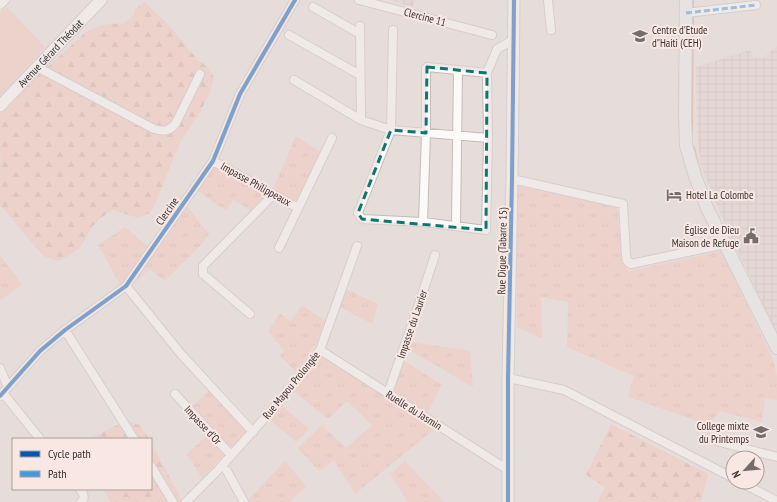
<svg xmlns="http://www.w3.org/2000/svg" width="777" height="502" viewBox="0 0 777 502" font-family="'PT Sans Narrow',sans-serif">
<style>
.industrial{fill:url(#industrial-grid)}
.grass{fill:url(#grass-tufts)}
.forest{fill:url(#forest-firs)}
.park{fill:#f3c6b8}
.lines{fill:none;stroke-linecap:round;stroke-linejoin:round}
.stream{stroke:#e79f8a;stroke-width:2}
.minor-casing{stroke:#c2bcb9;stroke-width:10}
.tertiary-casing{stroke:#c2bcb9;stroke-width:13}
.secondary-casing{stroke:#c2bcb9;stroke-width:14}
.minor{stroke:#fbfaf9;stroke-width:8}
.tertiary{stroke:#fbfaf9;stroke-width:11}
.secondary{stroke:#e9eceb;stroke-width:12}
.quiet{stroke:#3e9de1;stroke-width:3;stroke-dasharray:6 3;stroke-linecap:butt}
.cycleway-casing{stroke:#f8e7e2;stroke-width:6}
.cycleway{stroke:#0057b8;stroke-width:4}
.marked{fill:none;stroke:#0f766e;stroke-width:3;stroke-dasharray:8 5;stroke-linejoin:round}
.labels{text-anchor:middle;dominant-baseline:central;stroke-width:4;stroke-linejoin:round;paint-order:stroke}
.street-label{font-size:11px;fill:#38312f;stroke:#f8e7e2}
.poi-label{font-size:11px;fill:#38312f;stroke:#f8e7e2;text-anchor:start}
</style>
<defs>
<pattern id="industrial-grid" width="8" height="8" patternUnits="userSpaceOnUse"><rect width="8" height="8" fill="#e3d1cc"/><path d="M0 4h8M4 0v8" fill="none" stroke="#c4b4b0"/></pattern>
<pattern id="grass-tufts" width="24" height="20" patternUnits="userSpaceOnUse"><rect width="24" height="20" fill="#f3c6b8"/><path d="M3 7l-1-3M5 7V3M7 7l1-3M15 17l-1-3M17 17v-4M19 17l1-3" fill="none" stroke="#d1ab9e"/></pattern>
<pattern id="forest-firs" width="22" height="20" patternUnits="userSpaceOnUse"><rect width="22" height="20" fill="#f3c6b8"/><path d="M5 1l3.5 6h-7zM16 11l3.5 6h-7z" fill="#d1ab9e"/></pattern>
</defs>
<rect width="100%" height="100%" fill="#e6ddda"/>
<path class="industrial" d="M390,0H416L412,7Z
M777,46V334L722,217L701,166L697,134L696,67L750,50L754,57H764Z"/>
<path class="grass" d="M296,136L321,152L297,203L272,191Z
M216,165L267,194L252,212L233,199L226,211L195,189Z
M517,186L617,207L622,260L629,271L722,251L773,360L777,377V400L765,398L762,422L719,411L709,425L628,397L634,376L567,347L568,302L541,297L542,339L517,327Z
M187,206L209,234L200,246L165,281L149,269L134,284H120L98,245L125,227L147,246L156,251Z
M0,255L22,285L0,300Z
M344,288L378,304L372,324L338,306Z
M302,305L325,321L317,342L296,372L280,356L284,351L268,331L280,314L291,321Z
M411,342L470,351L473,387L408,349Z
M321,353L437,427L355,494L334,460L319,471L298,448L322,425L346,448L372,425L347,401L328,419L292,390Z
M403,361L442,384L427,414L393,390Z
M209,390L247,431L202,478L187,454L207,435L188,411Z
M281,405L309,429L296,442L269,419Z
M285,461L306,486L290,502H249L248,500Z
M405,461L444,502H408L390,474Z"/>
<path class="forest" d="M144,2L165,21L198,60L208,67L214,77L211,89L201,111L180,142L156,202L150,213L138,218L113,210L102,217L93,226L80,248L70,255L58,261L45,257L36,248L0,205V163L1,161L0,153V112L19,93L87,31C99,25 109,23 123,24L133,16L136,8Z
M128,422L140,425L149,439H91L93,437L115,426Z
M611,424L708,474L701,502H597L605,487L586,475Z
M151,443L183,502H111L103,489H151Z"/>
<path class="park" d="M7,7L45,47L0,96V13Z"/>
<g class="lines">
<path class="stream" d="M693,0V8
M0,98L61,34
M692,132L693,17
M694,147L701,176"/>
<g class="minor-casing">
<path id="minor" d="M359,0L492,35
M548,0L551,30
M0,5L5,0
M313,7L360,34
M686,13L756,5
M360,26L361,120
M393,30L391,130L358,213L362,219L423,222
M289,35L360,75
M37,67L154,129C164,132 170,131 176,123L200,74
M487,73L427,67L426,68V133L423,222L486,230L488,138L487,73L497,49L513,40
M294,80L361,120L391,130L488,138
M213,161L298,208
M512,179L623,204L626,256L627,261L631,264L725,244
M456,225L458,70
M279,248L332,138
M126,286L181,354L253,432
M250,314L203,274V266L273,195
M65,330L134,439
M320,350L508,470
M0,368L8,387
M508,378L564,390L733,478
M3,393L40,439
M388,393L418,307L435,255
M175,394L231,455
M0,396L40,351L65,330L126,286L213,161L240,94L295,0
M709,439L777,457
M151,466L173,502
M227,471L244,502
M740,482L777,501
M80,489C83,493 86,498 81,502
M186,502L218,470L279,402L320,350L357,246"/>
</g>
<g class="tertiary-casing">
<g id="tertiary">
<path id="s1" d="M0,106L101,0"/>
<path d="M508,502V378L512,179L514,0"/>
</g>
</g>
<g class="secondary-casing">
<path id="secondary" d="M686,0L685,117L686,145L695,176L707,208L777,348"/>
</g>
<use href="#minor" class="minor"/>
<use href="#tertiary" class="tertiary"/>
<use href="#secondary" class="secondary"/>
<path class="quiet" d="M686,13L756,5"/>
<g class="cycleway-casing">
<path id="cycleway" d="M0,396L40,351L65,330L126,286L213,161L240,94L295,0
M508,502V378L512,179L514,0"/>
</g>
<use href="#cycleway" class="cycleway"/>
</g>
<path d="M0 0H777V502H0ZM427,67L487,73L486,230L362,219L358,213L391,130L426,133Z" fill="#e6ddda" fill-opacity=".55" fill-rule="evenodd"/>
<path class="marked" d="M427,67L487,73L486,230L362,219L358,213L391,130L426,133Z"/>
<defs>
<g id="school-bare" transform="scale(1.2)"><path d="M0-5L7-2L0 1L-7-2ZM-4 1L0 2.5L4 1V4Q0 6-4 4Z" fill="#756d6b" stroke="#f8e7e2" stroke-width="2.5" paint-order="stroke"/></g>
<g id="hotel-bare" transform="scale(1.2)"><path d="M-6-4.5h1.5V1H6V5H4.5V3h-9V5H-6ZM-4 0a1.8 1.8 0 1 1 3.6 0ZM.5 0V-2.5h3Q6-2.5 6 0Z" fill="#756d6b" stroke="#f8e7e2" stroke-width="2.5" paint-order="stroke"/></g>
<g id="civic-bare" transform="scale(1.2)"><path d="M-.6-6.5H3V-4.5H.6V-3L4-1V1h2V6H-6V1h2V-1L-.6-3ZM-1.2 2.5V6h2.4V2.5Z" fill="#756d6b" stroke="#f8e7e2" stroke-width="2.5" paint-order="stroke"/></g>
</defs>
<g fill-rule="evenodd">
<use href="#school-bare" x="640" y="36"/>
<use href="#hotel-bare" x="674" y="195"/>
<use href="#civic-bare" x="751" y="236"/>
<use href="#school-bare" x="761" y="432"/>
</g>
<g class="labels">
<g class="street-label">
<text transform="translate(425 17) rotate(15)">Clercine 11</text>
<text stroke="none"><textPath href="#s1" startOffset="73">Avenue Gérard Théodat</textPath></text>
<text transform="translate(256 184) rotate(29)">Impasse Philippeaux</text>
<text transform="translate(167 211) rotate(-55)">Clercine</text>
<text transform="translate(502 251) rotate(-89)">Rue Digue (Tabarre 15)</text>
<text transform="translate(412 324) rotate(-71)">Impasse du Laurier</text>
<text transform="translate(291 385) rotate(-51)">Rue Mapou Prolongée</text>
<text transform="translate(414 410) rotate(32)">Ruelle du Jasmin</text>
<text transform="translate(203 425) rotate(47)">Impasse d'Or</text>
</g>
<g class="poi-label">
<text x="652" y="30">Centre d'Etude<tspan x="652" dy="13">d"Haiti (CEH)</tspan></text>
<text x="686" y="195">Hotel La Colombe</text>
<text x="739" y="230" text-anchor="end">Église de Dieu<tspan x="739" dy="13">Maison de Refuge</tspan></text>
<text x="749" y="426" text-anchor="end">College mixte<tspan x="749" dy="13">du Printemps</tspan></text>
</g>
</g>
<rect x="12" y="438" width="140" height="52" fill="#f8e7e2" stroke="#ab9e9a"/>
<rect x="20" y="451" width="20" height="6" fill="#0057b8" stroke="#ab9e9a"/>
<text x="48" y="458" font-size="12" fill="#38312f">Cycle path</text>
<rect x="20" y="471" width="20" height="6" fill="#3e9de1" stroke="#ab9e9a"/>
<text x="48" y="478" font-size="12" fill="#38312f">Path</text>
<g transform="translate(745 470) rotate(243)"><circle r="19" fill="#f8e7e2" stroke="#ab9e9a"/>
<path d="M0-3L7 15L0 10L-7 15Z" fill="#756d6b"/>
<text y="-6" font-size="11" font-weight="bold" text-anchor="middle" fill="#38312f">N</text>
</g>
</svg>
